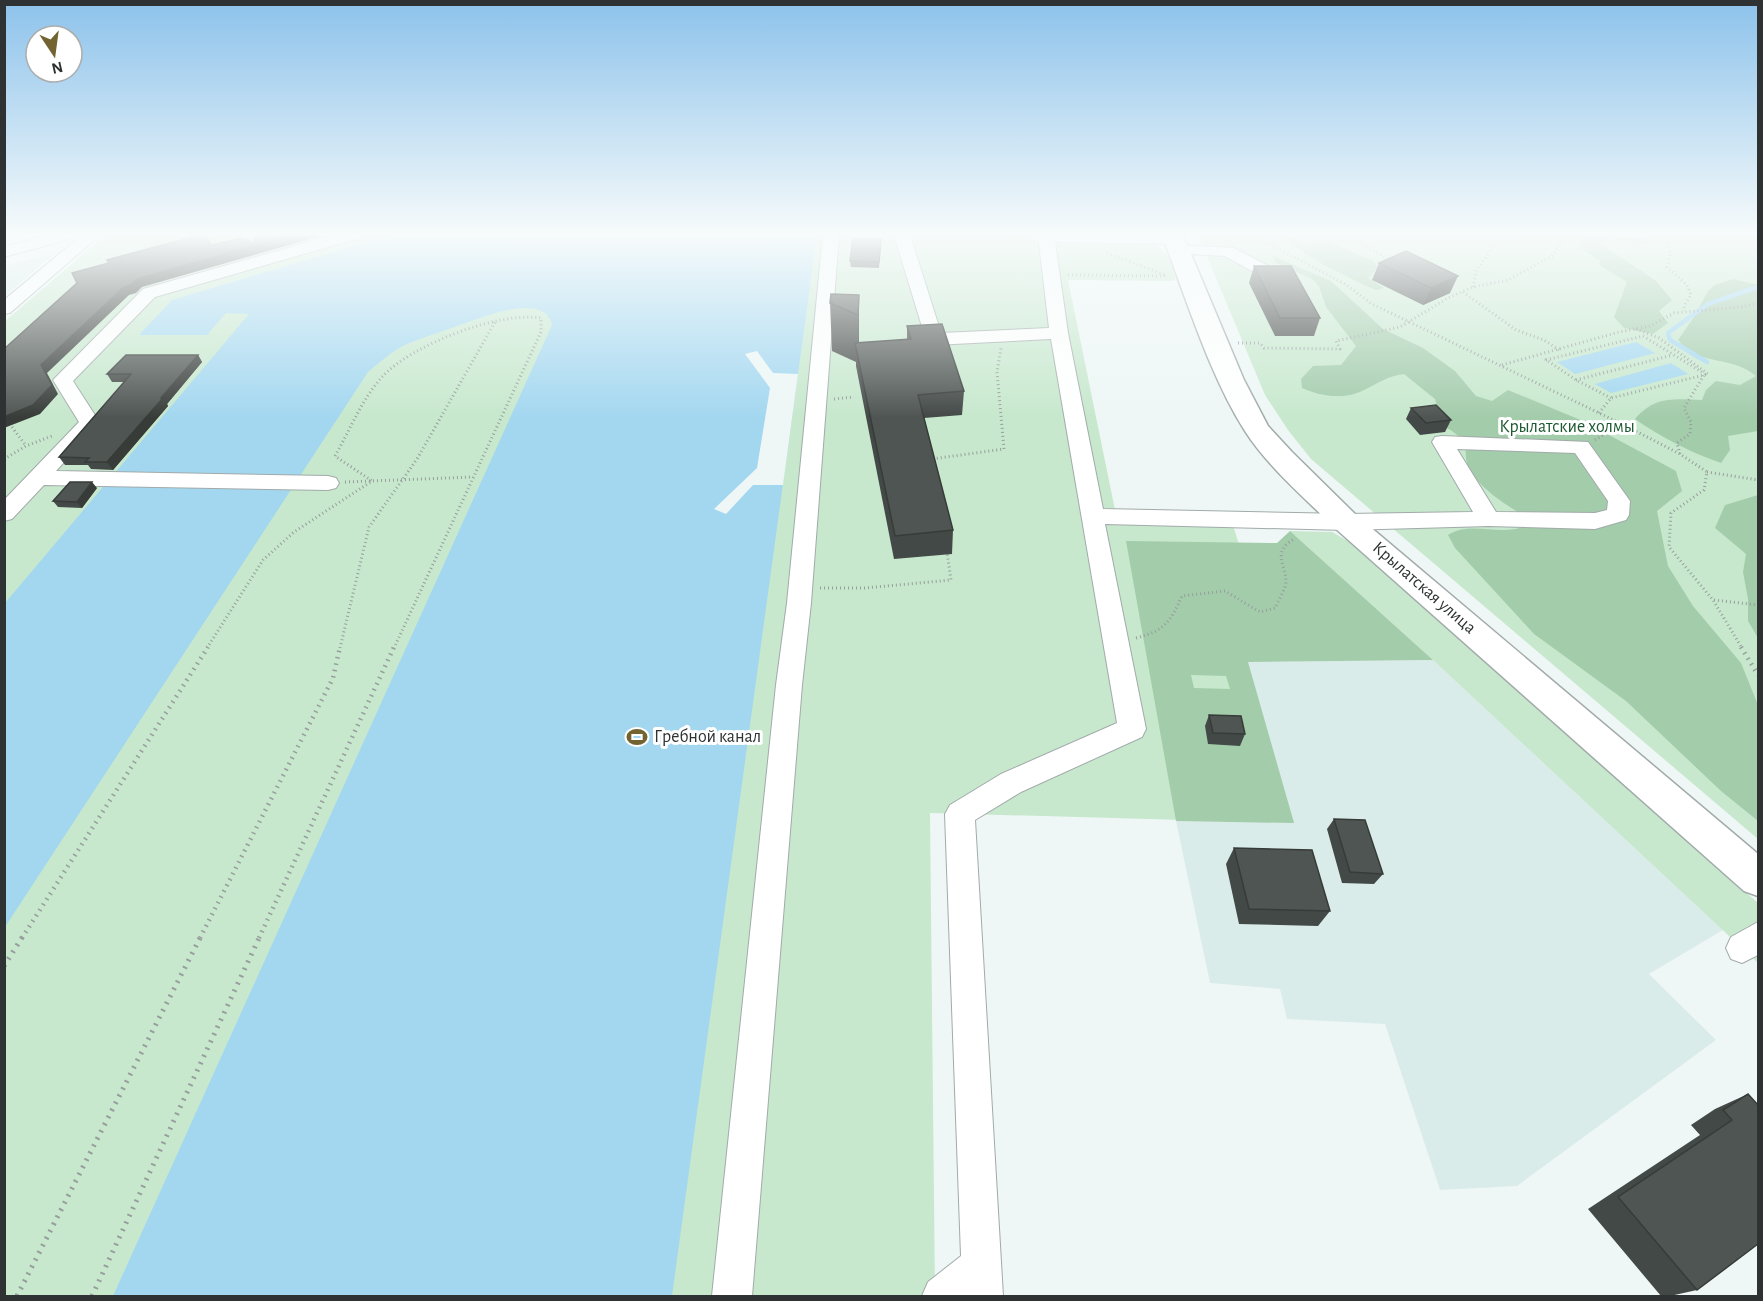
<svg xmlns="http://www.w3.org/2000/svg" width="1763" height="1301" viewBox="0 0 1763 1301" font-family="'Alegreya Sans',sans-serif">
<style>
.built{fill:#daecea}
.green{fill:#c7e8cd}
.forest{fill:#a3ccab;fill-rule:evenodd}
.water{fill:#a3d7f0}
.pier{fill:#eef7f6}
.lines{fill:none;stroke-linecap:round;stroke-linejoin:round}
.stream{stroke:#a3d7f0;stroke-width:4.5}
.minor-casing{stroke:#a2aaaa;stroke-width:2}
.major-casing{stroke:#a2aaaa;stroke-width:3}
.path-far2{stroke:#979e9d;stroke-width:3;stroke-dasharray:1 3;stroke-linecap:butt}
.path-far1{stroke:#979e9d;stroke-width:4.5;stroke-dasharray:1.5 5;stroke-linecap:butt}
.path{stroke:#979e9d;stroke-width:5;stroke-dasharray:2 6;stroke-linecap:butt}
.minor{fill:#fff;fill-rule:evenodd}
.major{fill:#fff;fill-rule:evenodd}
.wall{fill:#434947}
.shaded-wall{fill:#373c39}
.building{fill:#4e5552;stroke:#373c39;stroke-width:1.5}
.labels{text-anchor:middle;dominant-baseline:central;stroke-width:6;stroke-linejoin:round;paint-order:stroke}
.park-label{font-size:18px;fill:#1b5930;stroke:#fff}
.street-label{font-size:18px;fill:#2f3232;stroke:#fff}
.poi-label{font-size:18px;fill:#2f3232;stroke:#fff;text-anchor:start}
</style>
<rect width="100%" height="100%" fill="#eef7f6"/>
<path class="built" d="M56,252L5,296V266Z
M1433,660L1723,930L1649,974L1716,1040L1517,1186L1440,1190L1385,1024L1287,1019L1280,989L1210,983L1176,821L1293,822L1247,662Z"/>
<path class="green" d="M106,235H1033L1035,244H1148C1170,247 1169,261 1176,279L1173,281L1068,280L1115,510L1229,512L1257,603H1230L1294,823L930,813L935,1296H5L4,524L18,508L5,512V321Z
M1198,235H1758V839L1311,459L1288,430L1265,395Z
M1290,531L1332,532L1348,541L1758,903V963L1433,660Z"/>
<path class="forest" d="M1276,235H1288L1306,245L1327,241L1373,261L1378,267L1368,278L1384,288L1376,290L1364,285L1324,265Z
M1584,235L1642,237L1648,244L1611,239L1601,244L1656,281L1672,300L1659,311L1668,323L1653,334L1624,328L1614,317L1627,282L1599,265L1600,261L1582,249L1579,243Z
M1273,256L1331,281L1383,329L1423,348L1455,371L1476,396L1492,401L1508,390L1583,421L1676,471L1682,491L1657,511L1668,566L1693,606L1741,663L1758,705V821L1721,791L1626,701L1534,634L1455,548L1448,535C1471,520 1500,537 1525,526L1521,514C1503,503 1486,492 1473,475C1457,454 1479,444 1443,426L1435,399L1404,374C1388,376 1380,382 1366,389C1346,400 1322,397 1302,388L1301,379L1313,366L1341,365L1356,346L1326,307L1319,286L1312,279L1276,263Z
M1733,279L1758,285V431L1728,436L1730,450L1721,463C1690,452 1662,438 1635,419C1655,396 1673,399 1702,400L1706,390L1716,381L1740,385L1756,376C1732,355 1699,367 1678,340L1694,317L1708,291L1715,285Z
M1758,495V638L1748,621V599L1743,572L1746,554L1715,528L1725,505Z
M1290,531L1433,660L1248,662L1294,823L1176,821L1126,541L1277,543ZM1191,675L1226,676L1230,689L1194,688Z"/>
<path class="water" d="M391,235H817L672,1296H113L552,325C545,290 478,319 457,326C439,333 419,338 401,347C389,354 379,363 368,372L5,927V603L249,314L226,313L207,335H139L172,300Z
M1636,342L1655,353L1575,374L1557,362Z
M1671,363L1688,374L1611,393L1595,384Z"/>
<path class="pier" d="M757,351L773,373L798,374L783,485H753L726,514L714,509L757,468L770,388L745,354Z"/>
<g class="lines">
<path class="stream" d="M1707,362L1670,340L1668,333L1708,304L1758,287"/>
<g class="minor-casing">
<path id="minor" d="M48,235H76L74,238L4,257V247Z
M82,235H100L10,313L4,314V300Z
M334,235H361L359,238L155,297L73,381L100,423L56,471L328,476L336,478L339,483L336,488L328,490L44,485L12,519L4,521V500L79,422L53,380L143,289Z
M823,235H839L811,603L802,685L752,1296H712L776,685L787,603Z
M894,235H910L941,333L1049,328L1038,235L1179,236L1181,239L1173,244L1055,242L1068,333L1103,509L1346,514L1473,512L1432,442L1435,437L1442,436L1588,442L1630,501L1629,515L1626,520L1595,529L1489,526L1346,530L1105,524L1146,729L1142,737L1021,792L975,820L1003,1296H922L928,1282L961,1256L945,814L950,805L1001,774L1117,723L1051,339L934,345L927,343ZM1457,449L1575,453L1608,501L1607,510L1595,513L1496,512Z
M1178,245L1234,248L1276,270L1278,274L1276,278H1264L1225,256L1172,253L1170,250Z
M1758,922V955L1742,963L1731,959L1726,948L1731,937Z"/>
</g>
<g class="major-casing">
<path id="major" d="M1162,235H1183L1244,380L1268,426L1292,452L1356,515L1758,854V896L1744,891L1336,529C1305,498 1268,467 1245,431C1209,374 1186,298 1162,235Z"/>
</g>
<path class="path-far2" d="M1252,235L1345,284L1372,304L1622,424L1680,454L1707,472L1704,490L1671,513L1669,547L1713,600L1742,648
M1345,235L1391,260
M1667,235L1670,255L1667,267L1687,285L1691,295L1684,306L1685,311
M1107,253L1165,275
M1068,275L1168,276
M1473,287L1476,271L1501,235
M1463,292L1516,330L1544,340L1559,350
M1636,329L1659,338L1708,374
M1238,343H1260L1264,348L1340,349L1336,341L1400,327L1448,298L1473,287L1508,280L1552,256L1567,235
M1545,359L1576,380L1611,398
M1546,360L1643,336L1705,374
M1502,365L1619,332L1650,326L1674,313L1741,307L1758,303
M1576,380L1673,355
M834,399L854,397
M1599,413L1611,398L1708,374
M12,427L26,446
M1595,440L1622,424
M1680,454L1677,443L1690,434L1691,422L1684,408L1704,375
M4,459L26,446L52,436
M933,462L932,459L1004,449L997,372L1001,348
M1707,472L1758,480
M345,482L473,477
M820,588H865L951,580L947,552
M1714,600L1758,605
M1136,638C1165,631 1170,622 1182,596L1225,591L1260,612L1275,608C1278,601 1286,589 1286,581C1285,563 1272,552 1294,539
M207,648L263,560L294,532L372,481L335,456C350,430 362,399 382,377C411,345 499,311 541,318V332L394,648
M340,648L369,527L417,459L495,322"/>
<path class="path-far1" d="M1741,647L1758,675
M22,938L208,647
M200,938L333,678L340,647
M259,938L394,647"/>
<path class="path" d="M4,966L23,936
M17,1296L201,936
M92,1296L260,936"/>
<use href="#minor" class="minor"/>
<use href="#major" class="major"/>
</g>
<path class="wall" d="M881,245L879,268L851,267L850,261Z
M1379,263L1450,293L1423,305L1372,280Z
M1254,266L1320,318L1314,336H1275L1249,283Z
M859,295V343L907,339V326L964,391L962,415L924,418L953,530L952,554L894,559L856,366V362L832,351L830,303Z
M198,355L202,362L167,404L168,406L113,470L91,469L88,465H65L59,457L124,382H112L107,374Z
M1411,408L1451,420L1445,432L1420,435L1406,419Z
M97,488L82,508L58,507L53,501Z
M1209,715L1245,734L1240,746L1208,744L1205,726Z
M1334,819L1383,874L1374,884L1342,883L1327,829Z
M1234,848L1330,911L1318,926L1239,924L1226,864Z
M1748,1094L1697,1290L1670,1296H1661L1588,1209L1700,1135L1691,1125L1715,1109Z"/>
<path class="shaded-wall" d="M292,235H324L142,287L136,293L129,295L47,373L58,394L40,414L4,428V417L41,365L124,287L137,279Z
M1458,276L1450,293L1423,305L1431,288Z
M859,295V363L858,315Z
M198,355L202,362L167,404L168,406L113,470L107,462Z
M92,482L97,488L82,508L77,502Z"/>
<path class="building" d="M199,235H205L211,245L243,238L253,243L256,235H292L137,279L131,285L124,287L41,365L52,385L33,405L4,417V349L77,283L72,273L109,263L107,260Z
M853,239H881L879,262L850,261Z
M1406,251L1458,276L1431,288L1379,263Z
M1254,266H1291L1320,318H1280Z
M831,294L859,295L858,315L830,303Z
M942,324L964,391L918,395L953,530L895,536L855,343L911,339L907,326Z
M126,355H198L161,398H163L107,462H85L89,458L59,457L131,374H107Z
M1436,405L1451,420L1426,423L1411,408Z
M70,482H92L77,502L53,501Z
M1209,715L1241,716L1245,734L1213,733Z
M1334,819L1365,820L1383,874L1350,872Z
M1234,848L1312,850L1330,911L1249,909Z
M1748,1094L1758,1105V1244L1697,1290L1618,1197L1732,1120L1723,1110Z"/>
<linearGradient id="sky" x2="0" y2="1"><stop stop-color="#8cc2eb"/><stop offset="0.56" stop-color="#f7fbfb"/><stop offset="1" stop-color="#f7fbfb" stop-opacity="0"/></linearGradient>
<rect width="1763" height="418" fill="url(#sky)"/>
<defs>
<g id="stadium-bare" transform="scale(1.62)"><path d="M0-5a6.5 5 0 1 0 0 10a6.5 5 0 1 0 0-10ZM-3.5-1.8h7v3.6h-7Z" fill="#726331" stroke="#fff" stroke-width="2.5" paint-order="stroke"/></g>
</defs>
<g fill-rule="evenodd">
<use href="#stadium-bare" x="637" y="737"/>
</g>
<g class="labels">
<g class="park-label">
<text x="1567" y="427">Крылатские холмы</text>
</g>
<g class="street-label">
<text transform="translate(1424 588) rotate(41)">Крылатская улица</text>
</g>
<g class="poi-label">
<text x="654" y="737">Гребной канал</text>
</g>
</g>
<rect width="1763" height="1301" fill="none" stroke="#2f3232" stroke-width="12"/>
<g transform="translate(54 54) rotate(167)"><circle r="28" fill="#ffffff" stroke="#acadad" stroke-width="1.5"/>
<path d="M0-4.5L10 22L0 15L-10 22Z" fill="#726331"/>
<text y="-9" font-size="16" font-weight="bold" text-anchor="middle" fill="#2f3232">N</text>
</g>
</svg>
